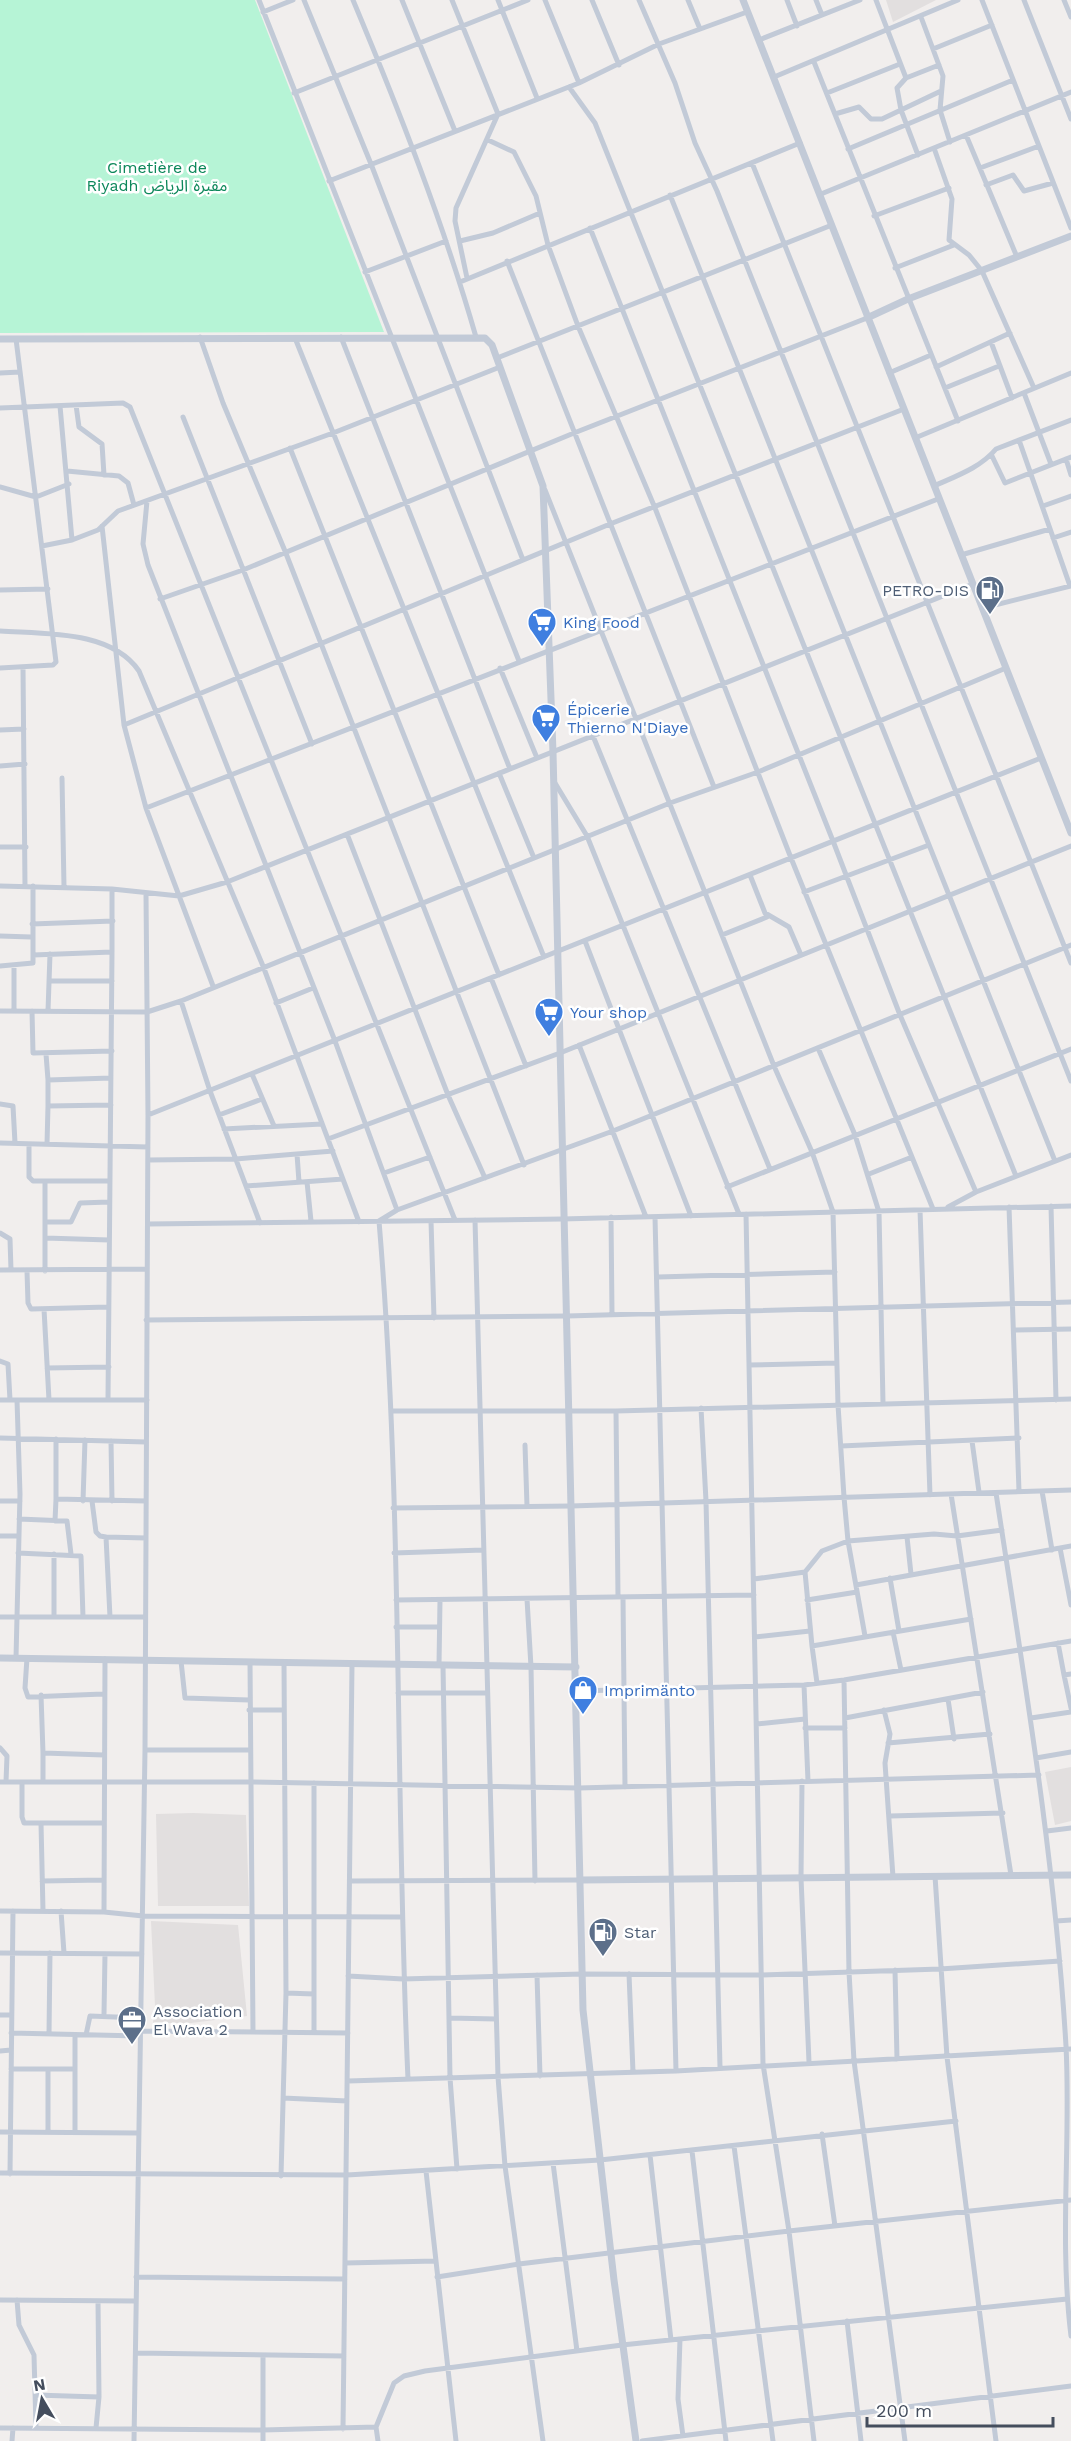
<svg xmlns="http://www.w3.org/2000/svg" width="1071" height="2441" viewBox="0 0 1071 2441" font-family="'Work Sans','Noto Sans Arabic',sans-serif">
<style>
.education{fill:#e2dfdf}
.green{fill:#b6f4d6}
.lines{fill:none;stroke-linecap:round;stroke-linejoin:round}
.minor{stroke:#c2cad7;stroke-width:5}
.tertiary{stroke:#c2cad7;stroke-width:7}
.labels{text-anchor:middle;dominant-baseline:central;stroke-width:5;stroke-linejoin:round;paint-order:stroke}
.park-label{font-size:16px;fill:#0c875a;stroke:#fff}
.service-label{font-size:16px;fill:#4e5e75;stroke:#fff;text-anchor:start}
.shop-label{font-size:16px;fill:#366cbe;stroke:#fff;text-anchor:start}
</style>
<rect width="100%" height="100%" fill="#f1eeed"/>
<path class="education" d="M886,0H936L893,22Z
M1071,1767V1821L1055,1825L1045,1772Z
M193,1813L246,1815L249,1906H158L156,1814Z
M151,1921L238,1925L247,2016L191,2023H153L155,2006Z"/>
<path class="green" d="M0,0H255L384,332L0,333Z"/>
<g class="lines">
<path class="minor" d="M259,0L519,661
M304,0L371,164L523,560
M353,0C399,110 443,222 476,337
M402,0L455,131
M452,0L498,114L456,208L455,221L467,278
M498,0L537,98
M545,0L579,83
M592,0L619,65
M639,0L675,83L695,143L717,191L1071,1081
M688,0L700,29
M787,0L797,26
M816,0L822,15
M876,0L906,78
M982,0L1071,228
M1024,0L1071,119
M1064,0L1071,17
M263,12L293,0
M921,17L943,76L940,110L950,142
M759,40L860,0
M933,49L992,25
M814,62L958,421
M774,77L958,0
M569,87L595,123L1016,1176
M294,93L528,0
M827,93L900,64
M835,114L859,107L871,119H882L941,91
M966,135L1017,257
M488,140L514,152L536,196L548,245L578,326L655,508L791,858L933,1209
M934,148L952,199L949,240L969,255L982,271L1034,388
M848,149L1013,80
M918,155L901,110L897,88L906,78L939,65
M752,163L1071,963
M980,168L1039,146
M329,181L579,83L659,44L747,12
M986,185L1013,175L1024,191L1053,183
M821,194L1071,92
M670,195L1055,1161
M874,216L949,188
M590,228L833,841L900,1015L976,1192
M460,241L493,233L540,213
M507,261L714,787
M895,268L954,245
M365,272L446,241
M460,282L800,143
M200,337L223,403L285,551L524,1165
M341,337L510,769
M295,338L544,957
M991,342L1012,398
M497,358L832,225
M936,367L1010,333
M0,373L20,372
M889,373L931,355
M945,388L999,366
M1024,393L1051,464
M76,405L79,427L102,444L104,475
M60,406L72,540
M0,408L123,403L130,407L455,1220
M183,417L312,744
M915,438L1071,373
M1019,440L1070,586
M290,448L499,975
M992,456L1005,483L1071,457
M1066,459L1071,475
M67,471L119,476L128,483L134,505
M934,486C956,476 980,468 996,449L1071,420
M0,487L36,497L69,484
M545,490L774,1066L812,1152L833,1212L838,1405L844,1497L848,1541L865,1636
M147,501L143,544L148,565L335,1041L397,1210
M1043,506L1071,496
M102,526L124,725L146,808L938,499
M1053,538L1071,532
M42,546L72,540L98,530L118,511L333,433L500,367
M961,555L1050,529
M0,590L48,589
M160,599L243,570L574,433L867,318
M983,608L1071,586
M0,631C44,634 111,630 139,671L263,966L359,1222
M23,667L25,886
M0,668L53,665L56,662L16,339
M500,668L537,758
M124,725L610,524L904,409
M0,730L24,729
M593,736L770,1169
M0,766L25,764
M499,773L534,858
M62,778L64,887
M555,783L587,836L739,1214
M146,808L213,986
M347,834L448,1095L485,1178
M0,847H26
M750,875L765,913L789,927L801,955
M0,886L112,889L179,896L227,882L973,584
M804,892L929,845
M32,924L113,921
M722,935L767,917
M0,936L31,937
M585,941L691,1216
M33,955L112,952V889
M0,966L33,963V886
M491,978L526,1066
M49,981H112
M181,1001L210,1091L260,1223
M276,1003L313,988
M0,1011L147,1012L181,1001L670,803L758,772L1006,668
M14,1011V966
M32,1011L33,1053L112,1051
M48,1011L50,954
M579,1045L646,1217
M818,1048L855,1135L879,1212L883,1403
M46,1054L48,1080
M252,1074L274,1126
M0,1104L13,1106L15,1143
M48,1106V1080L111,1078
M148,1115L1041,758
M219,1115L262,1099
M224,1129L322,1124
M328,1139L560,1053L1071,846
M0,1143L148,1147
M29,1144V1177L33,1181H109
M47,1144L48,1106L111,1105
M297,1154L299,1182
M148,1160L236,1159L333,1151
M384,1173L430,1157
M869,1174L912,1157
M45,1181V1271
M307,1182L311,1221
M246,1186L343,1179
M727,1187L1071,1049
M1051,1206L1056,1400
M948,1207L976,1192L1071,1155
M1009,1207L1019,1491
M920,1210L930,1495
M746,1214L763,2064L789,2231L814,2441
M611,1217L612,1314
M655,1217L676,2071
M475,1220L498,2077L505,2166L543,2441
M431,1221L434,1318
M45,1222H71L80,1203L109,1202
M148,1224L562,1219L1071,1206
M0,1233L10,1239L11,1270
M45,1238L109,1240
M0,1270L147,1269
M27,1271L28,1303L31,1309L108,1307
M658,1277L835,1272
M44,1309L49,1400
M146,1320L567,1316L1071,1302
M1014,1330L1071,1329
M0,1361L8,1364L10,1400
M749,1365L837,1363
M47,1368L109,1367
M0,1400H147
M108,1400L112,952
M701,1408L706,1501L720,2067
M392,1411H616L1071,1399
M616,1411L618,1597
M0,1438L146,1442
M56,1439V1499L146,1501
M111,1441L112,1501
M972,1441L979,1492
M525,1445L527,1506
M841,1446L1019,1438
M1042,1491L1052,1550
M996,1493C1024,1677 1055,1860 1066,2046C1071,2142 1059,2239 1071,2336
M951,1494L1011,1875
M0,1501H20
M83,1501L85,1440
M92,1501L96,1532L100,1536L106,1537
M393,1508L571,1506L1071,1490
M19,1519L67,1521L71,1554
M55,1521L56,1499
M0,1536H19
M907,1537L911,1574
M1060,1548L1071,1605
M18,1553L81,1556L83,1617
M394,1553L483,1550
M805,1572L822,1551L848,1541L934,1534L957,1536L1002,1530
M890,1578L899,1631
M754,1579L805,1572L812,1646L971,1619
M856,1585L1071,1546
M623,1597L625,1787
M527,1599L531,1667L535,1881
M396,1600L754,1595
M807,1600L857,1592
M0,1617H145
M54,1617V1554
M110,1617L106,1537L146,1538
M396,1627H439
M893,1632L901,1670
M755,1637L810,1631
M1058,1643L1064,1675L1071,1674
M812,1646L817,1683
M16,1658L20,1494L17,1400
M27,1658L25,1688L28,1697L103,1694
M181,1661L185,1698L249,1700
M250,1662L253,2031
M439,1665L440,1600
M443,1665L450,2078L457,2169
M1064,1675L1071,1708
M844,1680L849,1972L854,2061L905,2441
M804,1685L808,1781
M577,1691L804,1685L844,1680L1071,1641
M398,1693H486
M41,1695L43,1753L104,1755
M948,1699L954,1739
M249,1710H284
M884,1710L890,1734L885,1763L893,1877
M845,1718L983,1692
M1031,1718L1071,1712
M757,1724L805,1719
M805,1728H845
M888,1743L990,1734
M0,1748L7,1756L6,1782
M145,1750H249
M43,1753V1782
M1036,1758L1071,1752
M802,1781L801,1878L809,2062
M0,1782H250L579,1788L1039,1775
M22,1782V1817L24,1823H102
M314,1783V2032
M890,1816L1003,1813
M41,1823L43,1911
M1047,1831L1071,1828
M935,1876L947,2057L996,2441
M42,1881L103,1880
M350,1881L581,1880
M0,1911L104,1912L143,1916L402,1917
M61,1911L64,1953
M104,1912L105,1659
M1056,1921L1071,1920
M0,1953L142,1954
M895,1970L897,2059
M629,1974L633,2072
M537,1975L540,2076
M348,1976L403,1979L582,1974L762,1975L940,1969L1060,1961
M286,1993L314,1994
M104,2014L105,1954
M0,2015H11
M449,2018L496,2019
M139,2031L348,2033
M11,2033L139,2036
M49,2034L50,1953
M75,2035V2132
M86,2035L90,2016L140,2018
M0,2051L11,2050
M11,2069H75
M408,2079C395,1793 403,1506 379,1221L397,1210L613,1131L1071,945
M348,2081L676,2071L1071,2049
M283,2098L347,2101
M0,2132L138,2133
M48,2132V2069
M822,2134L835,2226
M734,2146L773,2441
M692,2151L726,2441
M650,2155L671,2340
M553,2163L577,2351
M426,2171L456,2441
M0,2173L347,2175L600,2160L956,2121
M10,2174L13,1911
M281,2176L286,1993L284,1662
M345,2263L436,2261
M136,2277L345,2279
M437,2277L519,2264L789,2231L1071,2200
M0,2300L135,2301
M17,2300L19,2325L34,2355L36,2428
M847,2321L861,2441
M680,2339L678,2399L683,2436
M136,2353L344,2356
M35,2395L99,2397
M0,2428L263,2430L376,2427
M96,2428L99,2397L98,2301
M343,2429L352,1664
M12,2441L13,2428
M134,2441L145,1750L148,1115L146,894
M263,2441V2355
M378,2441L376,2427L394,2383L404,2376L425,2371L622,2345L1067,2299
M642,2441L1071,2386"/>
<path class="tertiary" d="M743,0L1071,833
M867,318L908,299L1071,236
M0,339L485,338L492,345L543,486L553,752L583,2010L614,2280L636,2441
M0,1658L576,1667
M581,1880L1071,1875"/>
</g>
<defs>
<g id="fuel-pin" transform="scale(1.5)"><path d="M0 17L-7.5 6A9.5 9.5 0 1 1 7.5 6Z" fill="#5c6f8a" stroke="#fff"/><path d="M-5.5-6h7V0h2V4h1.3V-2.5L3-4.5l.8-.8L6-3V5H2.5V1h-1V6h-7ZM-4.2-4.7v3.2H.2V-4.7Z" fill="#fff"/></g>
<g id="supermarket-pin" transform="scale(1.5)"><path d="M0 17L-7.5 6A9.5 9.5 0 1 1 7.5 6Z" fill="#3f7fe0" stroke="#fff"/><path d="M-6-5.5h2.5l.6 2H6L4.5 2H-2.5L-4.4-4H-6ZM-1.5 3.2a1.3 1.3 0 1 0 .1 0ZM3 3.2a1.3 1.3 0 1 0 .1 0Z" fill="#fff"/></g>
<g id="shop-pin" transform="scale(1.5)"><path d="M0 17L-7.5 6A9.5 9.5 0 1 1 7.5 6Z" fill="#3f7fe0" stroke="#fff"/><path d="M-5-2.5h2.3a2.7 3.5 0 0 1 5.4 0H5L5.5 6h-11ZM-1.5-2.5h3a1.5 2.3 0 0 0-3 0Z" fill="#fff"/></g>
<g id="office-pin" transform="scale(1.5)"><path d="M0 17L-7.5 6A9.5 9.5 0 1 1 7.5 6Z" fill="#5c6f8a" stroke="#fff"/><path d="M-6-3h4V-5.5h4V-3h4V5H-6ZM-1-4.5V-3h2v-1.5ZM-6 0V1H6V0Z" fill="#fff"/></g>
</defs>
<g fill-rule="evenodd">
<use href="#fuel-pin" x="990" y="590"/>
<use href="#supermarket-pin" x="542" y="622"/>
<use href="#supermarket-pin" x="546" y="718"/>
<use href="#supermarket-pin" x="549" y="1012"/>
<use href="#shop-pin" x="583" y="1690"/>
<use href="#fuel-pin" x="603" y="1932"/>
<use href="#office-pin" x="132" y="2020"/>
</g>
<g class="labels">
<g class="park-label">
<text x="157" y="167">Cimetière de<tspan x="157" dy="18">Riyadh مقبرة الرياض</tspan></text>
</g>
<g class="service-label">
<text x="969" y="590" text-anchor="end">PETRO-DIS</text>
<text x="624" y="1932">Star</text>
<text x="153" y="2011">Association<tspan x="153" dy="18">El Wava 2</tspan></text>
</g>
<g class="shop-label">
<text x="563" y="622">King Food</text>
<text x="567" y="709">Épicerie<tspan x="567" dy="18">Thierno N'Diaye</tspan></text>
<text x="570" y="1012">Your shop</text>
<text x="604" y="1690">Imprimänto</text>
</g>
</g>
<g transform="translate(42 2399) rotate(350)" stroke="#ffffff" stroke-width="4.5" paint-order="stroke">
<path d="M0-4.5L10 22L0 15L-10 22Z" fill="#444d5d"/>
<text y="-9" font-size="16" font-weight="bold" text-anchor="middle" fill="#444d5d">N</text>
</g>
<path d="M867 2417v9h186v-9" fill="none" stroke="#444d5d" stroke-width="3"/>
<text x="876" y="2417" font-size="18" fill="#444d5d" stroke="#ffffff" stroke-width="4.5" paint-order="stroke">200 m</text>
</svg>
